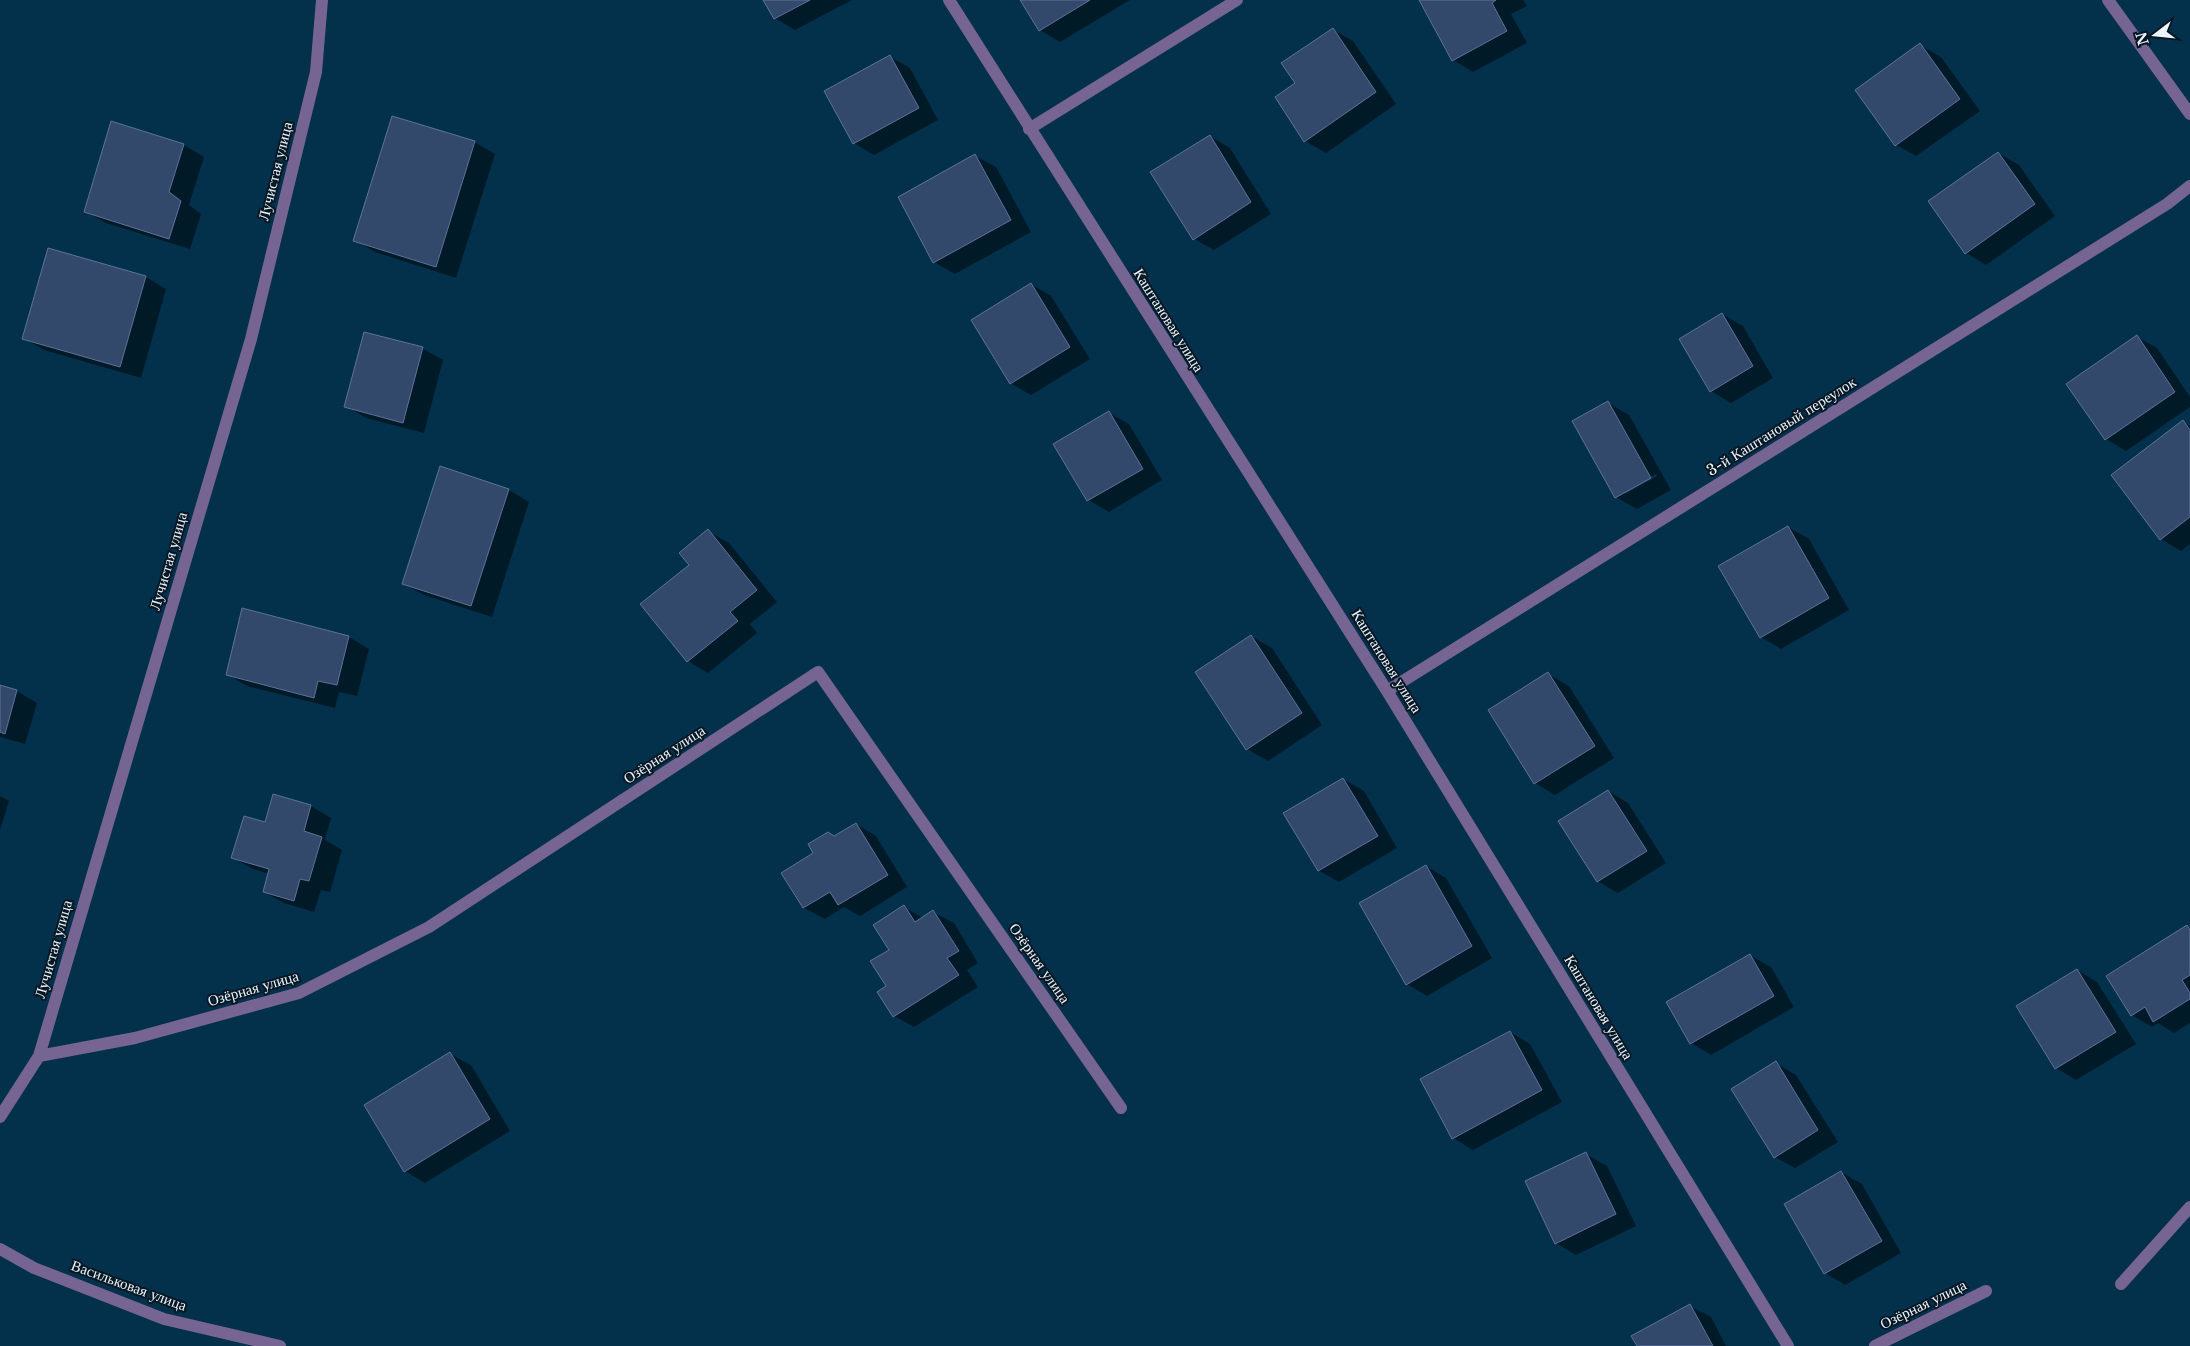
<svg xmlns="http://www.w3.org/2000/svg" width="2190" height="1346" viewBox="0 0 2190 1346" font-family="'Libre Baskerville',serif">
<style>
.shadow{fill:#0007;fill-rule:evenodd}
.building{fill:#33496c;stroke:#5c739a}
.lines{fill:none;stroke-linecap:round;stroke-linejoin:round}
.minor{stroke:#766593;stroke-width:12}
.labels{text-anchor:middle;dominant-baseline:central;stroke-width:4;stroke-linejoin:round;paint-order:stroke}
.street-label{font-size:15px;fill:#ecf5fc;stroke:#071824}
</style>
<rect width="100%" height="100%" fill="#03314c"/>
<path class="shadow" d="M765,0H852L795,30L775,18Z
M1022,0H1130L1060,42L1040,30Z
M1420,0H1523L1527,6L1511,14L1527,43L1473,72L1453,60Z
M1333,30L1353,41L1396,104L1326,153L1305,141L1297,84Z
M1920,45L1941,57L1980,111L1916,156L1896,145Z
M890,57L910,68L938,120L874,155L854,143Z
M1210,136L1230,148L1271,214L1214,250L1194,239Z
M474,142L495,154L456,278L375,252L355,240Z
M184,145L204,157L189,205L201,214L190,249L106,223L85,211Z
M1998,153L2019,165L2055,216L1986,265L1966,253Z
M975,156L996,167L1031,232L955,274L934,262Z
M49,250L146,277L166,289L141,378L44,350L23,338Z
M1031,284L1051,296L1090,359L1031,395L1010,383Z
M1722,314L1743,326L1773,378L1731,403L1711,391Z
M2137,337L2157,348L2190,397V407L2126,451L2106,439Z
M422,348L443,360L424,433L366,418L346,406Z
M1608,403L1629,415L1671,490L1637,509L1616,497ZM1656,474L1657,476L1625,494V491Z
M1109,413L1129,424L1162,480L1109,512L1088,500L1055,444Z
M2183,421L2190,426V544L2181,551L2161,539Z
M509,490L529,502L492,617L424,595L404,584Z
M1788,527L1809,539L1849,610L1781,649L1761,637Z
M708,531L729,543L777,602L750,624L757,633L708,673L688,661L690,565Z
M243,610L349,637L369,649L357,696L339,692L335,708L247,686L227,674Z
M1251,636L1272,648L1322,725L1268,761L1247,749Z
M1548,674L1569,686L1614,758L1555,795L1535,783L1490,711Z
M0,686L17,691L37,703L25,744L0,737Z
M1343,779L1364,791L1397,848L1339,882L1318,870Z
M1608,791L1628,803L1666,863L1618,893L1597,881Z
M274,795L311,806L331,818L325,840L342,850L330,892L321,890L314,912L284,903L264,892L269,874L253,869L233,858L266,823Z
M0,796L9,801L0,830Z
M856,824L876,836L907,887L860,916L844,907L825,919L804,908L783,873Z
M1426,866L1446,878L1492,958L1427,996L1407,984Z
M904,907L923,918L933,912L954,923L978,963L967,970L978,987L914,1027L894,1016L888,987L891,950Z
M2187,926L2190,928V1023L2174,1033L2158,1023L2152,1027L2132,1015Z
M1750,955L1771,967L1794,1007L1711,1055L1691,1043Z
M2077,970L2097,982L2136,1044L2076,1080L2056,1068Z
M1510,1032L1530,1044L1562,1102L1473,1150L1453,1138Z
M450,1054L471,1065L510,1131L425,1183L405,1171Z
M1776,1063L1796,1075L1838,1142L1795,1168L1775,1157Z
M1586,1154L1607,1166L1636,1226L1576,1255L1556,1243Z
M1841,1172L1862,1184L1901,1253L1845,1285L1825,1273Z
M1690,1306L1711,1317L1726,1346H1638Z"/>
<path class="building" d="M763,0H810L774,19Z
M1020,0H1090L1039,31Z
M1419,0H1496L1492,3L1507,31L1452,61Z
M1333,28L1376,92L1304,142L1275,97L1295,83L1281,63Z
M1920,43L1960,99L1895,146L1855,90Z
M890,55L919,108L853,144L824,91Z
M392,116L475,141L436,267L353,241Z
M111,121L184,144L169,192L181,201L169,239L84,212Z
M1210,135L1251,202L1193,240L1150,172Z
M1998,152L2035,204L1965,254L1928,201Z
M975,154L1011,220L933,263L898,197Z
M48,248L146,276L120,367L22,339Z
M1031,283L1070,347L1010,384L971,320Z
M1722,313L1753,366L1710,392L1679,339Z
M364,332L423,347L403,423L344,407Z
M2137,335L2175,392L2105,440L2066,384Z
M1608,401L1651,478L1615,498L1572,421Z
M1109,411L1143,469L1087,501L1053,444Z
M2183,420L2190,430V517L2160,540L2111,475Z
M440,466L509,489L471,606L402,584Z
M1788,526L1829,598L1760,638L1718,566Z
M708,529L757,590L730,612L738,621L687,662L640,604L689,565L679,553Z
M242,608L349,636L337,685L318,681L314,698L226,675Z
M1251,635L1302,713L1246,750L1195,672Z
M1548,672L1595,746L1534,784L1488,710Z
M0,685L17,690L5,734L0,732Z
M1343,778L1378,836L1318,871L1283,813Z
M1608,790L1647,851L1597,882L1558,821Z
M273,794L311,805L304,831L322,837L309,881L300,879L294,901L263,892L269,869L231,858L244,816L265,822Z
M856,823L888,875L838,905L830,892L803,908L781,873L813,853L808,844L828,832L834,836Z
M1426,865L1472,946L1406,985L1359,903Z
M904,905L915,922L933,910L959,951L947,958L959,975L893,1017L877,992L886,986L870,961L889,950L873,925Z
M2187,925L2190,930V975L2182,980L2190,993V999L2153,1022L2145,1007L2131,1016L2106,976Z
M1750,954L1774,996L1690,1044L1666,1002Z
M2077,969L2116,1032L2055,1069L2016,1006Z
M1510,1031L1542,1090L1452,1139L1420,1079Z
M450,1052L490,1119L404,1172L364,1105Z
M1776,1061L1818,1130L1774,1158L1731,1089Z
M1586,1152L1616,1214L1555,1244L1525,1181Z
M1841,1171L1882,1241L1824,1274L1784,1204Z
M1690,1304L1713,1346H1637L1631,1336Z"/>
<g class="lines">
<path class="minor" d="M949,0L1387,691L1788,1346
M2108,0L2190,114
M1029,129L1237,0
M1387,691L2167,204L2190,186
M39,1056L135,1038L299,993L429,927L818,672L1121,1108
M0,1117L39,1056L251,339L316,72L322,0
M0,1249L34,1268L164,1319L280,1346
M2121,1284L2190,1207
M1875,1346L1986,1291"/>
</g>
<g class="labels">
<g class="street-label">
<text transform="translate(275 171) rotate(-76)">Лучистая улица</text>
<text transform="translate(1169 320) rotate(58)">Каштановая улица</text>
<text transform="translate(1781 426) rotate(-32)">3-й Каштановый переулок</text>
<text transform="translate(168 561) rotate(-74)">Лучистая улица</text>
<text transform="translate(1387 661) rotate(58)">Каштановая улица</text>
<text transform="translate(664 754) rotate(-33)">Озёрная улица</text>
<text transform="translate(53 949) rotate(-74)">Лучистая улица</text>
<text transform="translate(1040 963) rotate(55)">Озёрная улица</text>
<text transform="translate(253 988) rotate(-16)">Озёрная улица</text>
<text transform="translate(1599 1007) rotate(59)">Каштановая улица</text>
<text transform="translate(129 1285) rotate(20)">Васильковая улица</text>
<text transform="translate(1923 1304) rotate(-26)">Озёрная улица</text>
</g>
</g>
<g transform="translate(2155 35) rotate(254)" stroke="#071824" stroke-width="4" paint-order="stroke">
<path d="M0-4L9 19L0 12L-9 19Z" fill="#ecf5fc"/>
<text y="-8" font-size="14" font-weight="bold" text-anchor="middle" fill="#ecf5fc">N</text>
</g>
</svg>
